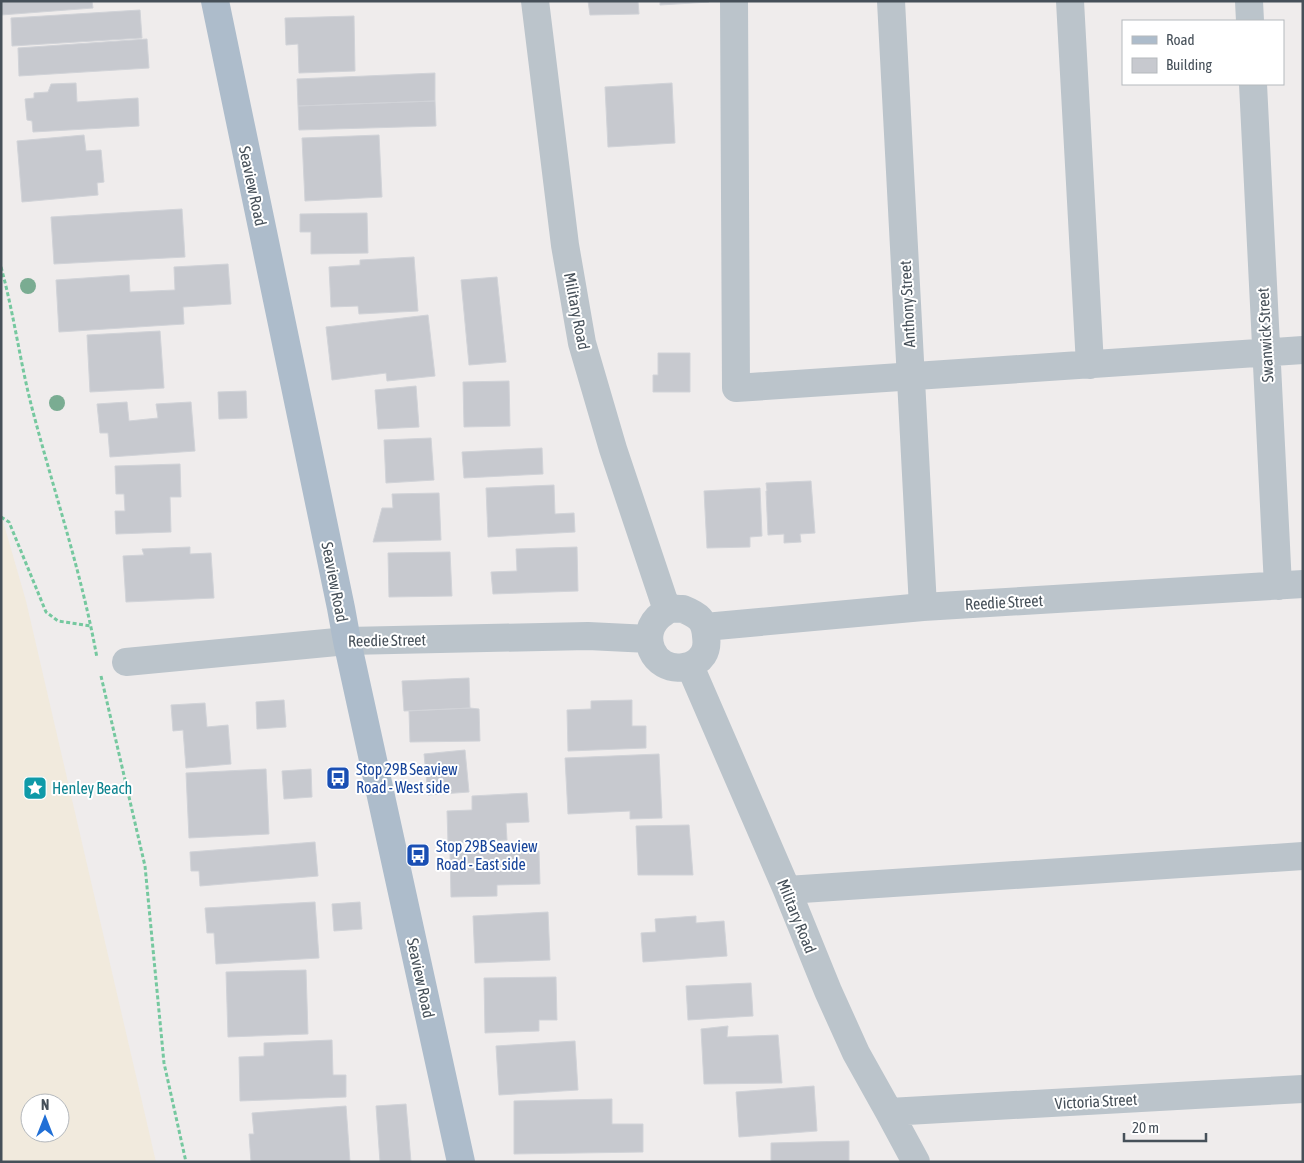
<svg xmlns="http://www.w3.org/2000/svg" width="1304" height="1163" viewBox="0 0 1304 1163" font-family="'Asap Condensed',sans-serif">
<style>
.sand{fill:#f1eadd;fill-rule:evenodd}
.building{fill:#c7c9cf;stroke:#d1d3d8}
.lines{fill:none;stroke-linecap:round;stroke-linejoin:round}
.path{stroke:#75c89f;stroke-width:3;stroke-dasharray:4 2.5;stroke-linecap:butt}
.minor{stroke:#bbc4cb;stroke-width:28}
.major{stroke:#adbccb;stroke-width:28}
.tree{fill:#7aac92}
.labels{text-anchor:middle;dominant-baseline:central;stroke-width:4;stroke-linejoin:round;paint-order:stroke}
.street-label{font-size:16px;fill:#465059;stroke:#fff}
.transit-label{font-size:16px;fill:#164399;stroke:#fff;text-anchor:start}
.culture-label{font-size:16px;fill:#0d838f;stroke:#fff;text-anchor:start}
</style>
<rect width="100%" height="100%" fill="#efecec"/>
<path class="sand" d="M1,514L26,601L156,1162H1ZM30,1103H60V1133H30Z"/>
<path class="building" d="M1,1H92L93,8L1,15Z
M588,1H638L639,14L590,15Z
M660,1H709V2L660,5Z
M140,10L142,38L12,46L11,18Z
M354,16L355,71L299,73L298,44L286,45L285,18Z
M147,39L149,68L19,76L18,48Z
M435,73V101L298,106L297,79Z
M76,83L77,102L138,98L139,126L33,132L32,121L27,120L25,99L34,98V93L48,92L51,84Z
M672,83L675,143L608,147L605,87Z
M435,101L436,126L299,130L298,106Z
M84,135L86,151L101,150L104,182L97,183L98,195L22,202L17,141Z
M379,135L382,197L305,201L302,138Z
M182,209L185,257L54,264L51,217Z
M367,213L368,253L311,254V232H300V214Z
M414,257L418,311L359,314L358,306L331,307L329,267L360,265V260Z
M228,264L231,304L183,307L184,324L59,332L56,280L129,275L130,292L175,290L174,267Z
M497,277L506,362L469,365L461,280Z
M428,315L435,376L387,381L386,373L332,380L326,327Z
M160,331L164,388L90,392L87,335Z
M658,353H690V392H653V375H658Z
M509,381L510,426L464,427L463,382Z
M416,386L419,427L378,429L375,390Z
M246,391L247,418L219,419L218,392Z
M127,402L129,421L158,418L156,404L191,402L195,451L110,457L108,433H100L97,404Z
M431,438L434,480L386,483L384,440Z
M542,448L543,474L464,478L462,452Z
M180,464L181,497H170L171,532L116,534L115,511H125L124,494H116L115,466Z
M811,481L815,533L800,534L801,542L784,543V534L768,535L766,491H767L766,483Z
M554,485L555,514L574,513L575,532L488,537L486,488Z
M760,488L762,536L750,537V547L707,548L704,491Z
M439,493L441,540L373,542L382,508H393L392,494Z
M190,547V554L211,553L214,598L126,602L123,556L144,555L142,549Z
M577,547L578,591L493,594L491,572L517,571L516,549Z
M450,552L452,596L389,597L388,553Z
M469,678L470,708L404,711L402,681Z
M284,700L286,727L257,729L256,702Z
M632,700V726H646V748L568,751L567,710L591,709V701Z
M205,703L207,727L228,725L231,764L186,768L183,730L173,731L171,705Z
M470,708L479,709L480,741L410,742L409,711Z
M465,750L469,792L428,795L424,754Z
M659,754L662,818L630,819V811L568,814L565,758Z
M266,769L269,834L189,838L186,773Z
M311,769L312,797L284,799L282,771Z
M527,793L529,822L506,823L507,840L448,843L447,811L472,810V796Z
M689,825L693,875H638L636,826Z
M315,842L318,876L200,886L199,871H191L190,852Z
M539,851L540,884L497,885V896L451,897L450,853Z
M315,902L319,958L216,964L214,933H207L205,908Z
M360,902L362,929L334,931L332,904Z
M548,912L550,960L475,963L473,916Z
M696,916V923L724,921L727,956L643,962L641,933L656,932L655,919Z
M306,970L308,1034L228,1037L226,972Z
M556,977L557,1020H539V1031L485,1033L484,978Z
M751,983L753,1016L688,1020L686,986Z
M728,1026L727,1037L778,1035L782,1083L704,1084L701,1029Z
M332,1040L333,1075H346V1097L240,1101L239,1057L264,1056V1043Z
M575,1041L578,1090L499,1095L496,1046Z
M814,1086L817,1131L739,1137L736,1092Z
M612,1099V1124H643V1152L514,1154V1101Z
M406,1104L411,1162H380L376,1106Z
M346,1106L350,1162H251L249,1134H254L252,1113Z
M849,1141V1162H771V1143Z"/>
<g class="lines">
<path class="path" d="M1,267C14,314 20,362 32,408C54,492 82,574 97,658
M1,517L9,522L46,612L58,621L91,626
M101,676L145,866L164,1063L186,1162"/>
<path class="minor" d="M535,1L565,245L582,343L613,449L667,610
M734,1L736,388L1303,350
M891,1L923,607
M1070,1L1090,365
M1249,1L1250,21
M1253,84L1278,586
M683,609C698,615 705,620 706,636C707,643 707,649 703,655C699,661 692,666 684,667C653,673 636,633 662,614C664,613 665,611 668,610C672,608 679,609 683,609Z
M705,627L923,607L1303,584
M126,662L347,641L588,636L649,639
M690,666L787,890L828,991L856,1053L889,1112L916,1162
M787,890L1303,856
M889,1112L1303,1089"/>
<path class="major" d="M215,1L341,608L347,641L461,1162"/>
</g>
<g class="tree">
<circle cx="28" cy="286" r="8"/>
<circle cx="57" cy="403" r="8"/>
</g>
<defs>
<g id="bus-square" transform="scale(1.25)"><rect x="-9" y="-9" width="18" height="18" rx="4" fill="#1a4fb4" stroke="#fff"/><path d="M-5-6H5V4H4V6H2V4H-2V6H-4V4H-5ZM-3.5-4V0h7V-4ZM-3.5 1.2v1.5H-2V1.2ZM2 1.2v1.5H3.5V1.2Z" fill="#fff"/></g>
<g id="sight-square" transform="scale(1.25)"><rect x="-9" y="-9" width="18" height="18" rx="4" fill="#0f9aa8" stroke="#fff"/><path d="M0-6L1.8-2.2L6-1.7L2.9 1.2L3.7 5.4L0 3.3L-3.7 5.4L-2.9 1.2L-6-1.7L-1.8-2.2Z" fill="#fff"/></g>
</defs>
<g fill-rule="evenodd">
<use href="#bus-square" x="338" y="778"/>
<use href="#sight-square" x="35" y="788"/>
<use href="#bus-square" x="418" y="855"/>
</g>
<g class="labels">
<g class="street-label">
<text transform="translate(253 186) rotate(78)">Seaview Road</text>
<text transform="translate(907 304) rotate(-93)">Anthony Street</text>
<text transform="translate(577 311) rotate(79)">Military Road</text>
<text transform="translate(1265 335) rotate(-93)">Swanwick Street</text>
<text transform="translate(335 582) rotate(79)">Seaview Road</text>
<text transform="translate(1004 602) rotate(-3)">Reedie Street</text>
<text transform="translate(387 640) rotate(-1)">Reedie Street</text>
<text transform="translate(797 916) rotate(68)">Military Road</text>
<text transform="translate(421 978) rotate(78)">Seaview Road</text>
<text transform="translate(1096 1101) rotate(-3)">Victoria Street</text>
</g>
<g class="transit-label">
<text x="356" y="769">Stop 29B Seaview<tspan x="356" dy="18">Road - West side</tspan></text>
<text x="436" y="846">Stop 29B Seaview<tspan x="436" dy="18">Road - East side</tspan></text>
</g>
<g class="culture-label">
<text x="52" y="788">Henley Beach</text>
</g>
</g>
<rect width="1304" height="1163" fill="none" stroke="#465059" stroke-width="5"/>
<rect x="1122" y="20" width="162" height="65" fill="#ffffff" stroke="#b5b9bd"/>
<rect x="1132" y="36" width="25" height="8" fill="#adbccb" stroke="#b5b9bd"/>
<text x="1166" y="45" font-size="15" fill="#465059">Road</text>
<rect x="1132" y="58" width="25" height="15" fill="#c7c9cf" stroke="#b5b9bd"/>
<text x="1166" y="70" font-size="15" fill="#465059">Building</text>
<g transform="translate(45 1118)"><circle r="24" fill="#ffffff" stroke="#b5b9bd"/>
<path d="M0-4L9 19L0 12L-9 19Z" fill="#206fd6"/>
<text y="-8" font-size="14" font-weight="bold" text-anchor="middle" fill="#465059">N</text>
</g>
<path d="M1124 1133v8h82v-8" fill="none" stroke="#465059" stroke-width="2.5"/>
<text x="1132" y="1133" font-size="15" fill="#465059" stroke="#ffffff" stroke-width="4" paint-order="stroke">20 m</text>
</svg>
